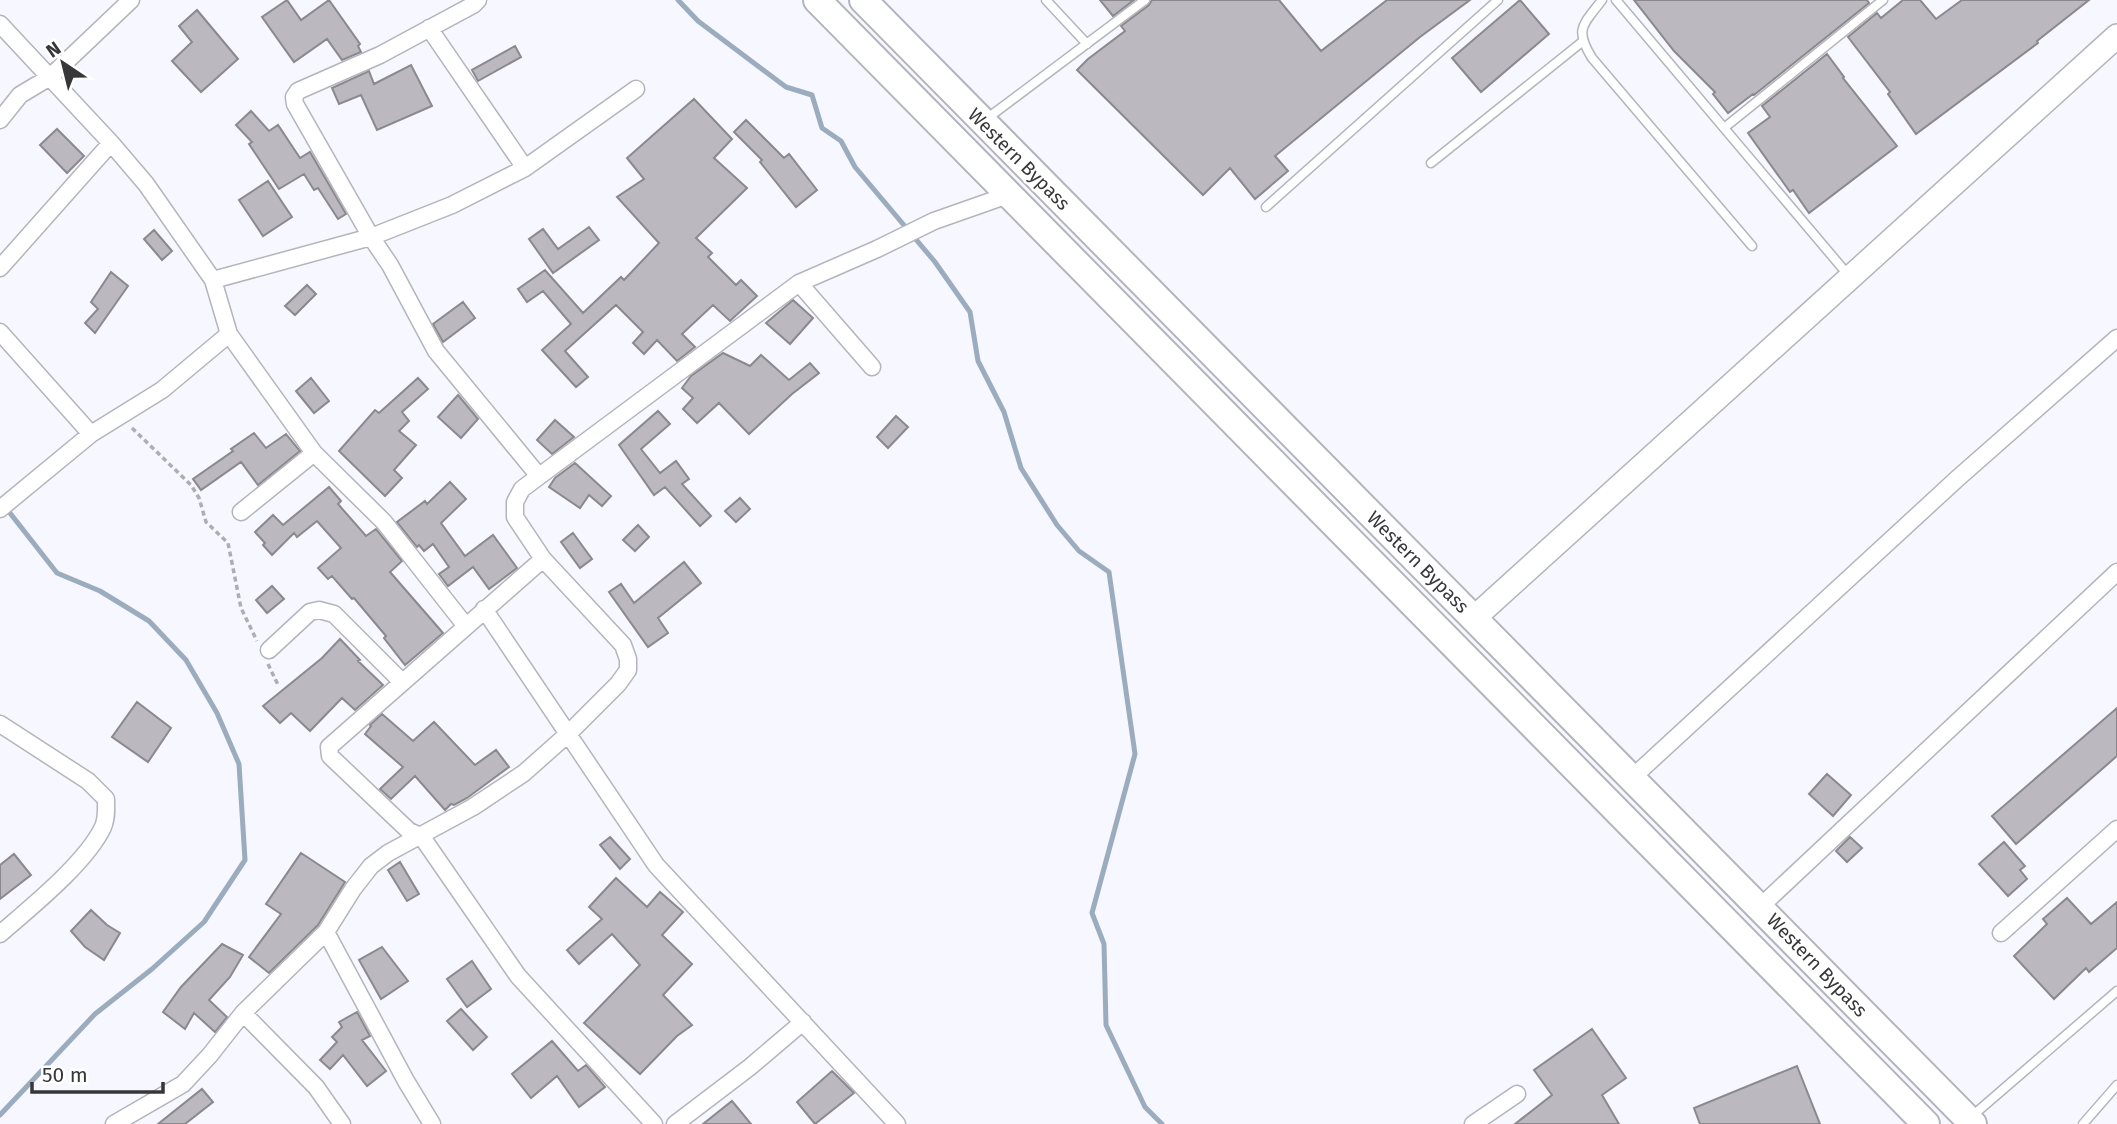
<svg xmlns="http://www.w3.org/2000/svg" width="2117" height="1124" viewBox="0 0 2117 1124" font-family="'Fira Sans',sans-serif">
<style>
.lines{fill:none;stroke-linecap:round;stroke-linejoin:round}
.stream{stroke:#9bacbf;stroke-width:5}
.building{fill:#bbb8bf;stroke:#8b888e;stroke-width:2}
.lane-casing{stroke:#b4b5bc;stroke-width:11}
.street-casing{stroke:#b4b5bc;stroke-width:19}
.secondary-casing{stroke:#b4b5bc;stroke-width:26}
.primary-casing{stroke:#b4b5bc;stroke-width:30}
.path{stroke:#adaeb4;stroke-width:3.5;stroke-dasharray:5 3.5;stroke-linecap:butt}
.lane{stroke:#fff;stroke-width:8}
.street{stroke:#fff;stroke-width:16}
.secondary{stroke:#fff;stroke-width:23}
.primary{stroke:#fff;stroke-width:26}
.labels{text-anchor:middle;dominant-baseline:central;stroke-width:5;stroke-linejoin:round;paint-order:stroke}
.street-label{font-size:19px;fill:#37373a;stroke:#fff}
</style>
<rect width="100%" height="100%" fill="#f6f7ff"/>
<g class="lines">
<path class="stream" d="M678,0L698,21L786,87L812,95L822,128L841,141L855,167L935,262L970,312L978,361L1004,412L1021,468L1057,525L1079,551L1109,572L1135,754L1092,913L1104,944L1106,1025L1145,1107L1162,1124
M0,1115L95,1014L152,969L204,922L245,860L239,764L217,713L186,660L149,621L100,591L57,573L6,508"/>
</g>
<path class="building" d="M287,0L301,20L329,0L360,44L358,46L361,52L342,60L327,39L294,62L262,17Z
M1100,0H1134L1113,16Z
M1152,0H1279L1321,51L1387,0H1470L1420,37L1275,156L1288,171L1255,199L1230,168L1203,195L1077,70L1088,59L1125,31L1121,26L1149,5Z
M1520,0L1549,34L1481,92L1452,58Z
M1634,0H1867L1869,3L1754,95L1753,94L1728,113L1713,94L1715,92L1674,51Z
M1903,0H1920L1936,19L1962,0H2089L2037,41L2038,43L1916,134L1888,94L1890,92L1848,37L1877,13L1881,18Z
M197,10L238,59L201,92L172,61L192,42L179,26Z
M515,46L521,57L478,81L472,70Z
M1827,54L1844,77L1843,78L1897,146L1809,213L1793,190L1790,192L1748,133L1770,117L1762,106Z
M411,65L432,106L377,130L361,95L339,104L332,88L369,71L374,84Z
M694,99L732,139L714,158L747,188L696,238L712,253L708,257L736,285L741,280L757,296L730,321L713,305L682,334L695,347L677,361L657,340L644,354L633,343L643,332L616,305L565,351L588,377L576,387L542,350L571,324L543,291L527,302L518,289L545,270L583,313L621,277L624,280L659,243L617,197L644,179L627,158Z
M251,111L269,131L278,125L300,158L310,152L346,214L338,219L318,188L314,190L304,174L279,189L249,144L252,142L236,125Z
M746,120L784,158L789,154L817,190L796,207L760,162L762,160L734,132Z
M57,129L84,156L67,173L40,145Z
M268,181L292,217L263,236L239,200Z
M589,227L599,240L553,273L529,239L543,229L558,249Z
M154,230L172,251L162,260L144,239Z
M111,272L128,286L95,333L85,323L98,309L91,302Z
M307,285L316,294L295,315L285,306Z
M793,300L813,318L790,344L766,323Z
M463,302L475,318L443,342L433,324Z
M723,353L750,366L761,355L789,380L810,363L819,373L792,394L749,434L719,403L697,423L683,409L693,398L682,388L691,376Z
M311,378L329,401L314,413L296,391Z
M418,378L428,389L402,412L409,421L399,431L416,445L394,470L402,478L385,496L339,451L375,410L379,413Z
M458,395L478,419L461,438L438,417Z
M658,411L670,424L641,449L660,473L676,461L689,479L682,484L711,516L700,526L665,487L654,495L619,445Z
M896,416L908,427L888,448L877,437Z
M555,420L574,437L552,454L537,440Z
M254,433L266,448L286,434L300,451L258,485L241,462L201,490L193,479L233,451L231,449Z
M575,463L611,496L602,506L589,495L580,508L549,487L555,478Z
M450,482L466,499L441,523L465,556L493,535L517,568L489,589L473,567L448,586L439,574L449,567L433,544L424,551L419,545L417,547L397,522L425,501L427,504Z
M329,487L341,501L338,504L366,536L376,529L402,561L390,572L443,633L405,665L384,638L386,636L354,598L352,599L332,576L328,579L318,568L341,548L317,521L297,537L294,533L272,555L263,545L265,543L255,532L273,515L283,525Z
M740,498L750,509L736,522L725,511Z
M638,525L649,537L635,551L623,540Z
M573,533L592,559L580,568L561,542Z
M684,562L701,583L658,618L668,633L648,647L609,592L621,584L634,603Z
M272,586L284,599L267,613L256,600Z
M340,639L360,660L358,661L383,685L355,710L342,698L310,731L291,713L280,723L263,706L322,658Z
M137,702L171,728L148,762L112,737Z
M2117,708V756L2016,844L1992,816Z
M382,714L413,741L434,722L475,765L496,750L509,767L467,798L454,805L451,804L445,810L415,776L391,799L380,789L403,767L365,734L371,726L370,725Z
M1827,774L1851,795L1833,816L1809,794Z
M610,837L630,859L620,869L600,845Z
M1850,837L1862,848L1847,862L1836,851Z
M2004,842L2025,866L2020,870L2027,879L2008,896L1979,864Z
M301,853L345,882L318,925L269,973L249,957L281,914L266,904Z
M14,854L31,875L0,899V865Z
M400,862L419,894L407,901L388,870Z
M616,878L647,907L660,892L683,912L662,935L692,964L663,995L692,1025L677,1036L640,1074L584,1023L640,965L612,934L579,964L567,950L602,919L589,907Z
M2067,898L2091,924L2117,902V948L2089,972L2086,968L2054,999L2014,956L2047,924L2043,919Z
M91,910L107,925L120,933L104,960L85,947L71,931Z
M222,944L243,955L230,977L209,1000L227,1017L215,1032L194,1013L185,1029L163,1012L181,987Z
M382,947L408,981L381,999L359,960Z
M472,961L491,989L467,1007L447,979Z
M461,1009L487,1037L473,1050L447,1021Z
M357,1012L370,1036L362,1040L386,1071L367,1086L343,1055L330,1069L320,1060L337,1042L332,1037L342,1027L339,1022Z
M1592,1029L1626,1078L1602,1095L1619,1124H1515L1552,1095L1534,1070Z
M552,1041L578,1071L586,1065L605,1087L579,1107L557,1076L531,1098L512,1074Z
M1797,1066L1820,1124H1700L1694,1108Z
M832,1071L854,1093L815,1124L797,1102Z
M202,1089L213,1102L185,1124H158Z
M732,1101L751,1124H703Z"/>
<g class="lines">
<g class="lane-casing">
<path id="lane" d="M1046,0L1087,44
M1602,0C1583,25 1574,29 1592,58L1752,246
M1616,0L1849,276
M985,120L1145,0
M1724,128L1883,0
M1431,163L1582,42
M1266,207L1498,0
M1971,1117L2117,991
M2083,1124L2117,1085"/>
</g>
<g class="street-casing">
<path id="street" d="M478,0L473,5L380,55L298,91L294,97L295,104L371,237L390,265L436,351L538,475
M0,24L111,143L146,184L213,280L229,334L314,453L384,522L465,625
M429,28L525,168
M0,120L20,95L50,77L131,0
M0,268L111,143
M213,280L371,237L452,205L525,168L636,89
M799,283L872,367
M0,332L91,434
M0,509L91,434L162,390L229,334
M241,512L314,453
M543,559L329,747L330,756L409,831L422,837L518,976L654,1124
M484,609L656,865L897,1124
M269,650L310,612L319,610L334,614L402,682
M0,724L88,781L106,799C106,809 107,818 103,827C86,863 31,907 0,934
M1633,777L1958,478L2117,338
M1760,907L2117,572
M326,932L406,1081L432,1124
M2001,933L2117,829
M243,1013L316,1087L342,1124
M114,1124L183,1084L210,1055L243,1013L326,932L353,889L371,866L388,853L473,807L524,773L569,733L618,684L628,670V659L623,645L543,559L515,517V502L522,489L799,283L877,249L934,221L1008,195
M675,1124L750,1067L803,1022
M1473,1124L1517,1094"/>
</g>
<g class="secondary-casing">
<path id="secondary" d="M1473,619L2117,36"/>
</g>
<g class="primary-casing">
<path id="primary" d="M817,0L1926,1124
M863,0C1232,376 1604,748 1973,1124"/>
</g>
<path class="path" d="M132,428L191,485L199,498L206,522L228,543L241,608L257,641
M268,664L279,687"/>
<use href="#lane" class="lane"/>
<use href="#street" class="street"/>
<use href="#secondary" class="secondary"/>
<use href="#primary" class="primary"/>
</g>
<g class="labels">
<g class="street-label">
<text transform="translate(1019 159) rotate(45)">Western Bypass</text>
<text transform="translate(1418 562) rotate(45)">Western Bypass</text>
<text transform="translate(1817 965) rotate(46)">Western Bypass</text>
</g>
</g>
<g transform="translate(63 63) rotate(325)" stroke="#ffffff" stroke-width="5" paint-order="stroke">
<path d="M0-5L12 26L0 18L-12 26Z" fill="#37373a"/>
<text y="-10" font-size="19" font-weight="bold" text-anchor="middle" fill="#37373a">N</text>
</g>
<path d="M32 1082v10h131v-10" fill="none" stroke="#37373a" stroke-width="3.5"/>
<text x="42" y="1082" font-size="21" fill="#37373a" stroke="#ffffff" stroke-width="5" paint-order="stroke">50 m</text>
</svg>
